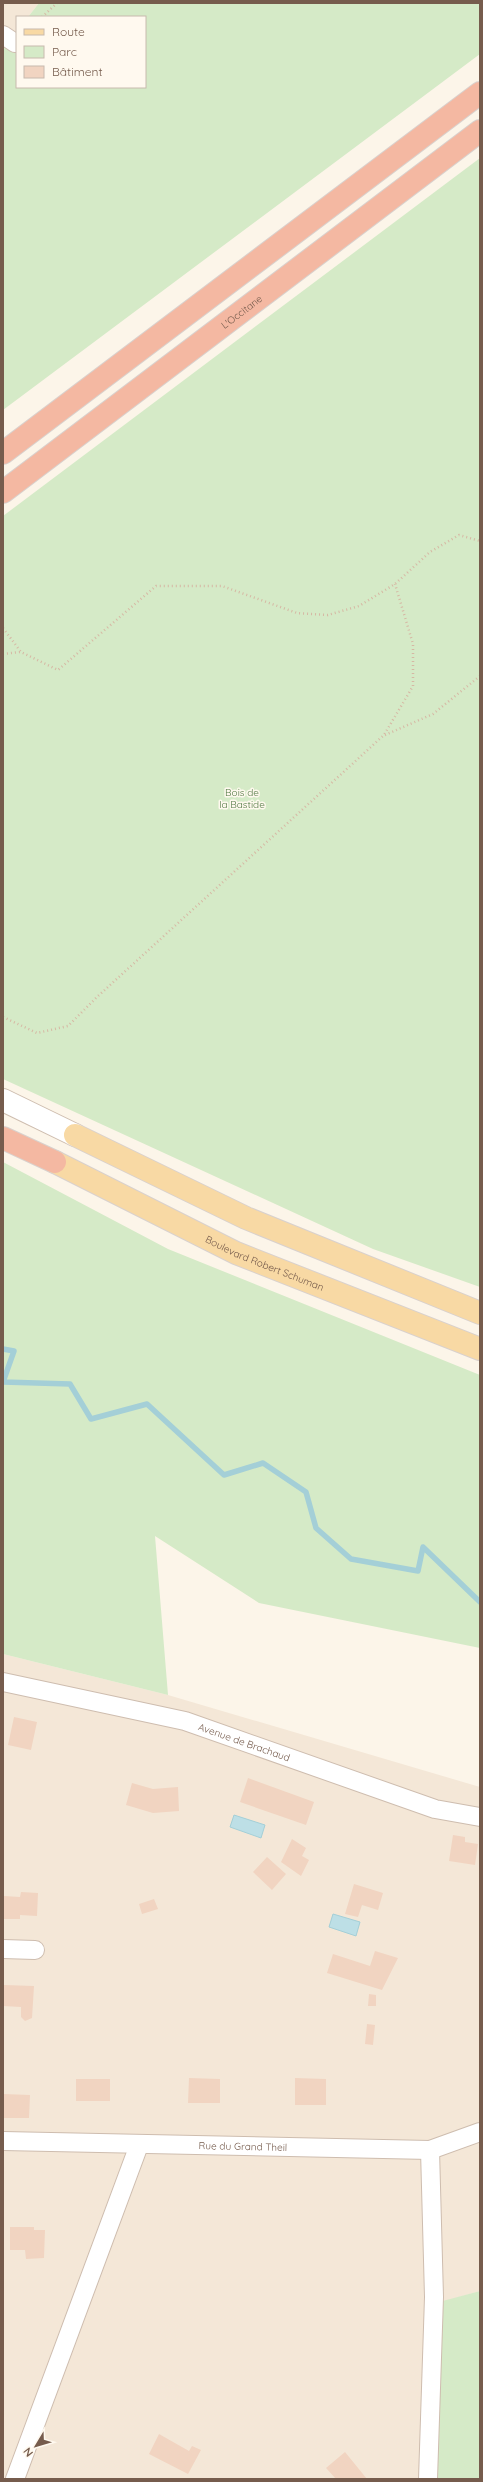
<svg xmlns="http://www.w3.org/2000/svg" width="483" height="2482" viewBox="0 0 483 2482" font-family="Quicksand,sans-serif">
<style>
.residential{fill:#f4e7d7}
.green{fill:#d5eac7}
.water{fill:#bddfe6;stroke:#a4cfd7}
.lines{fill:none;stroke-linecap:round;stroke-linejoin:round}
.stream{stroke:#a4cfd7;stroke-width:5.5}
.building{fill:#f1d4c1}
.minor-casing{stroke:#cebdaf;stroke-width:20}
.tertiary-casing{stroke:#cebdaf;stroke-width:24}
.primary-casing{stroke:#d9d1cd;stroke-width:24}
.motorway-casing{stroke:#d9d1cd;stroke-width:24}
.path{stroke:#d6b8a4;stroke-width:2.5;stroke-dasharray:1 3;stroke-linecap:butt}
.minor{stroke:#fff;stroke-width:18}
.tertiary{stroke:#fff;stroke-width:22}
.primary{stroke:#f8d9a4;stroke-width:22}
.motorway{stroke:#f4b8a2;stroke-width:22}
.labels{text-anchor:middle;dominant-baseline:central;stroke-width:3;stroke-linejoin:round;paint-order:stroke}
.street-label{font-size:10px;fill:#765c4d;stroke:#fff9ef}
.park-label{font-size:10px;fill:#547b45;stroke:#fff9ef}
</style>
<rect width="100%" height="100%" fill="#fcf5e9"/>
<path class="residential" d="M3,3H39L28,17H17V31L3,50Z
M3,1654L168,1695L480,1787V2291L439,2303L434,2479H3Z"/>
<path class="green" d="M39,3H480V54L3,410V50L17,31V87H145V17H28Z
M480,158V1287L373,1249L3,1079V516Z
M3,1162L168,1249L480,1375V1648L259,1603L155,1536L168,1695L3,1654Z
M480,2291V2479H434L439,2302Z"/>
<path class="water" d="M234,1815L265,1825L261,1838L230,1827Z
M333,1914L360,1922L356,1936L329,1927Z"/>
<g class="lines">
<path class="stream" d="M3,1349L14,1351L3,1382L70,1384L91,1419L147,1404L224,1475L263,1463L306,1492L316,1528L351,1559L418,1571L423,1547L480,1602"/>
</g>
<path class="building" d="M14,1717L37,1722L31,1750L8,1745Z
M248,1778L314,1802L306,1825L240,1802Z
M132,1783L153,1789L178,1787L179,1811L153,1813L126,1805Z
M453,1835L465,1837V1842L478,1844L475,1865L449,1861Z
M292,1839L306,1848L302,1856L309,1860L301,1876L281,1862Z
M267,1857L286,1874L272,1890L253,1872Z
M354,1884L383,1893L378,1910L362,1905L358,1917L345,1914Z
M21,1892L38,1893L37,1916L20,1915V1919H3L4,1896L20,1897Z
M154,1899L158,1909L142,1914L139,1904Z
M375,1951L398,1958L382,1990L327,1973L333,1954L370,1966Z
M4,1985L34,1986L32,2018L25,2021L21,2017V2007L3,2006Z
M369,1994L376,1995V2006H368Z
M367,2024L375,2025L373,2045L365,2044Z
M189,2078L220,2079V2103H188Z
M295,2078L326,2079V2105H295Z
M76,2079H110V2101H76Z
M3,2094L30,2095L29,2118H3Z
M10,2227H34V2230H45L44,2258L26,2259L25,2250H10Z
M159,2434L189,2451L192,2446L201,2450L188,2474L149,2454Z
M345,2452L367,2479H336L326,2468Z"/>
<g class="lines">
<g class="minor-casing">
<g id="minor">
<path d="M3,35L15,43"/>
<path id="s1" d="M3,1682L185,1721L435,1809L480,1817"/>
<path d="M3,1949L35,1950"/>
<path id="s2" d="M3,2141L430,2150L480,2132"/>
<path d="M15,2479L139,2145"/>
<path d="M428,2479L434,2297L430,2150"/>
</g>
</g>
<g class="tertiary-casing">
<path id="tertiary" d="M3,1100L75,1135"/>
</g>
<g class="primary-casing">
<g id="primary">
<path d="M75,1135L246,1218L480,1313"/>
<path id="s3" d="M55,1162L236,1253L480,1349"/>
</g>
</g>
<g class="motorway-casing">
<g id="motorway">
<path d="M3,453L480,93"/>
<path id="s4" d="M3,492L480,131"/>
<path d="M3,1138L55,1162"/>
</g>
</g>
<path class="path" d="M42,17L57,3
M3,628L21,652L58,670L156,586H222L297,613L328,615L359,606L395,584L430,552L459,535L480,541
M3,654L20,652
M385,735L433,714L480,676
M3,1017L37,1033L68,1026L97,997L384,735L413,686V644L395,584"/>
<use href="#minor" class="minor"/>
<use href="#tertiary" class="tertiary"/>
<use href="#primary" class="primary"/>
<use href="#motorway" class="motorway"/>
</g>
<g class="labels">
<g class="street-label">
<text stroke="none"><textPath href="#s4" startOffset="299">L'Occitane</textPath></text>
<text stroke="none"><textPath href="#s3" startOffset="233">Boulevard Robert Schuman</textPath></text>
<text stroke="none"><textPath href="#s1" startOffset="249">Avenue de Brachaud</textPath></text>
<text stroke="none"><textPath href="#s2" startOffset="240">Rue du Grand Theil</textPath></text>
</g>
<g class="park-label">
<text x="242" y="792">Bois de<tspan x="242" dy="12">la Bastide</tspan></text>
</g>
</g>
<rect width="483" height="2482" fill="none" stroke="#765c4d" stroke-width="8"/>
<rect x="16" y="16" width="130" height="72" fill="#fff9ef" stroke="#c8baae"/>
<rect x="24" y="29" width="20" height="6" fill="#f8d9a4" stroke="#c8baae"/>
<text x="52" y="36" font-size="12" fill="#765c4d">Route</text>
<rect x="24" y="46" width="20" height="12" fill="#d5eac7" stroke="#c8baae"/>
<text x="52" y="56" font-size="12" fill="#765c4d">Parc</text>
<rect x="24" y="66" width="20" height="12" fill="#f1d4c1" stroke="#c8baae"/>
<text x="52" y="76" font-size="12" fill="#765c4d">Bâtiment</text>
<g transform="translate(36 2446) rotate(232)" stroke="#fff9ef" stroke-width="3" paint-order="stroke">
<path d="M0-3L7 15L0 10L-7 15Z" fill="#765c4d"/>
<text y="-6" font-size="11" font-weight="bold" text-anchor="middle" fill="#765c4d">N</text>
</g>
</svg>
